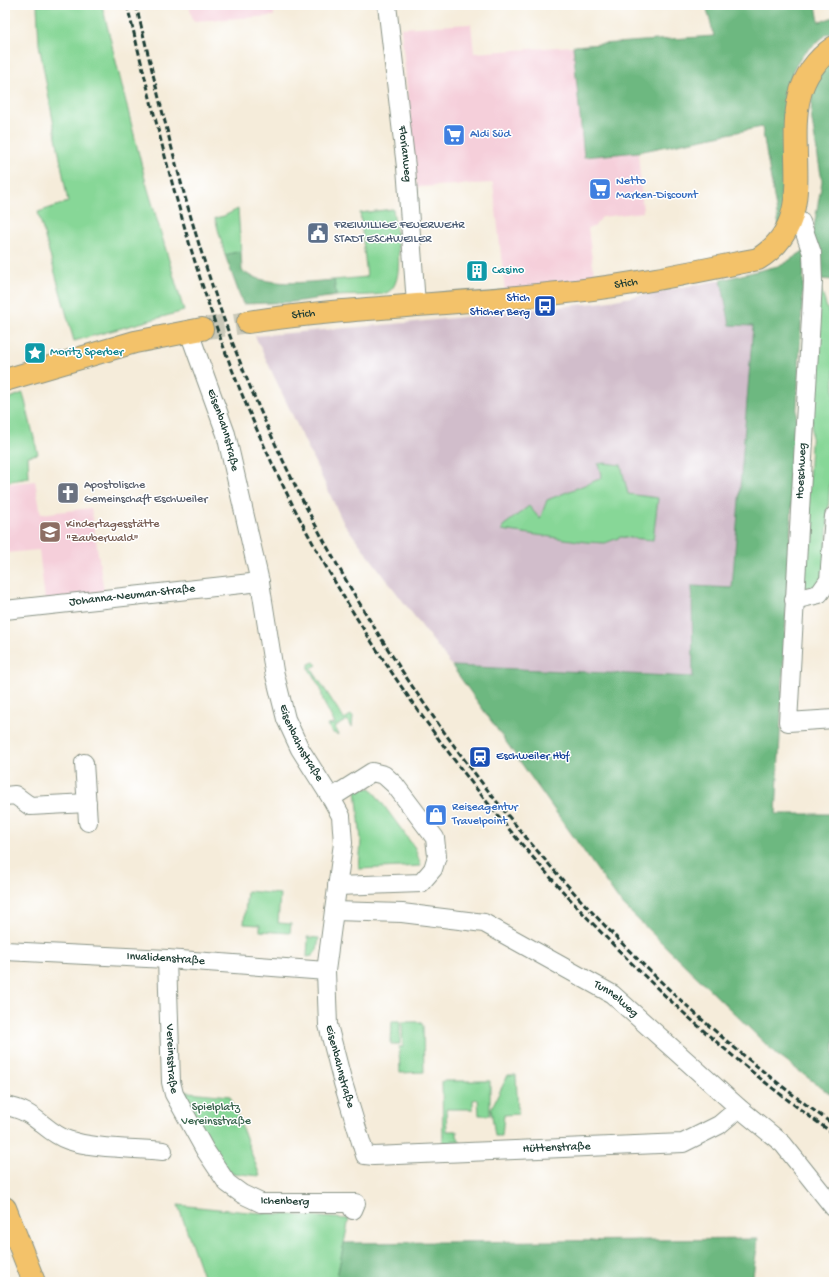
<svg xmlns="http://www.w3.org/2000/svg" width="839" height="1287" viewBox="0 0 839 1287" font-family="'Gochi Hand',sans-serif">
<style>
.built{fill:#f5cfda}
.industrial{fill:#d1bdcb}
.green{fill:#87d797;stroke:#538a66}
.forest{fill:#6db880;stroke:#467a5a}
.lines{fill:none;stroke-linecap:round;stroke-linejoin:round}
.major-tunnel{stroke:#cac9b9;stroke-width:22;stroke-dasharray:22 11;stroke-linecap:butt}
.minor-casing{stroke:#8a9487;stroke-width:20}
.major-casing{stroke:#8a9487;stroke-width:24}
.minor{stroke:#fff;stroke-width:18}
.major{stroke:#f3c26a;stroke-width:22}
.rail{stroke:#1f3d34;stroke-width:3;stroke-dasharray:6 3;stroke-linecap:butt}
.labels{text-anchor:middle;dominant-baseline:central;stroke-width:3;stroke-linejoin:round;paint-order:stroke}
.shop-label{font-size:12px;fill:#366cbe;stroke:#fff;text-anchor:start}
.street-label{font-size:12px;fill:#1f3d34;stroke:#fff}
.service-label{font-size:12px;fill:#4e5e75;stroke:#fff;text-anchor:start}
.culture-label{font-size:12px;fill:#0d838f;stroke:#fff;text-anchor:start}
.transit-label{font-size:12px;fill:#164399;stroke:#fff;text-anchor:end}
.worship-label{font-size:12px;fill:#5b616d;stroke:#fff;text-anchor:start}
.education-label{font-size:12px;fill:#785e54;stroke:#fff;text-anchor:start}
.park-label{font-size:12px;fill:#39644d;stroke:#fff}
</style>
<rect width="100%" height="100%" fill="#fff"/>
<filter id="ink" filterUnits="userSpaceOnUse"><feTurbulence type="fractalNoise" baseFrequency=".025" numOctaves="2"/><feDisplacementMap in="SourceGraphic" scale="8" xChannelSelector="R" yChannelSelector="G"/><feConvolveMatrix kernelMatrix="1 2 1 2 8 2 1 2 1" color-interpolation-filters="sRGB"/></filter>
<filter id="wash" filterUnits="userSpaceOnUse"><feTurbulence type="fractalNoise" baseFrequency=".012" numOctaves="4" result="noise"/><feDisplacementMap in="SourceGraphic" scale="16" xChannelSelector="R" yChannelSelector="G"/><feGaussianBlur stdDeviation="0.9" result="paint"/><feColorMatrix in="noise" values="0 0 0 0 0 0 0 0 0 0 0 0 0 0 0 0 0 1.4 0 .05"/><feComposite in="paint" operator="in"/></filter>
<g filter="url(#wash)">
<rect width="100%" height="100%" fill="#f5ecda"/>
<path class="built" d="M189,5H273L274,16L193,21Z
M471,24L474,53L573,46L584,157L638,152L643,212L602,217L594,227L588,228L595,283L505,291L493,183L417,187L401,28Z
M35,481L41,514L91,508L104,592L45,600L39,550L5,553V484Z"/>
<path class="industrial" d="M721,280L730,325H753L732,589L692,586L693,677L452,666L343,522L255,336L416,322L604,302Z"/>
<path class="green" d="M37,5H102L145,179L184,311L74,341L38,212L68,202L39,44Z
M238,209L241,251L225,255L215,218L224,216Z
M393,209C395,227 408,285 386,293C378,296 347,295 336,296L334,280L367,277L360,213Z
M820,287L834,329V403L825,574L819,586L808,590L803,585Z
M23,393L38,454L28,456L29,478L5,482V400Z
M604,463L621,465L628,494L658,498L653,540L621,537L605,543L586,542L502,530L503,526L529,506L540,519L547,500L602,478L598,464Z
M314,662L317,665L311,668L344,719L351,715L353,716L352,727L347,720L335,727L339,735L333,733L327,725L335,724L323,701L321,689L309,669V664Z
M371,788L415,848L421,866L359,869L361,840L356,789Z
M247,891L280,894L278,923L291,924L290,933L260,931V925L244,924Z
M307,937L319,938L317,950L312,956L307,957L308,939Z
M392,1021H400V1044H391Z
M402,1022H421L423,1026L424,1072L400,1073L399,1047H403Z
M508,1075H516L518,1114L504,1115L502,1136H495L491,1109Z
M442,1081H490V1115H479L478,1099L473,1100V1109H446L447,1131H457V1136L461,1143H443Z
M178,1091L230,1096L260,1176L232,1173L226,1169Z
M178,1205L248,1212L349,1219L336,1282H205Z"/>
<path class="forest" d="M706,5H816L819,22L834,17V32L827,34L804,53L793,70L787,93L789,116L799,184L780,232L762,127L638,152L584,157L573,46L714,36Z
M834,59V280L819,279L812,238L822,181L811,115L812,96L815,83L824,68Z
M805,250L776,814H834V1097L776,1054L620,902L452,666L693,677L692,586L732,588L753,326L730,325L721,280L782,265Z
M241,251L242,271C267,288 306,282 334,280L336,296L293,302L243,304L225,255Z
M758,1239L753,1276L733,1282H336L344,1243Z"/>
</g>
<g filter="url(#ink)">
<g class="lines">
<path class="major-tunnel" d="M202,329L248,322"/>
<g class="minor-casing">
<g id="minor">
<path id="s1" d="M387,5L406,167L416,304"/>
<path d="M801,222L812,253L813,282L788,722L834,719"/>
<path id="s2" d="M189,332L226,434L260,582L274,671L286,719L300,749L331,798L341,816L343,843L326,971L328,1025L343,1083L365,1155L374,1156L683,1143L719,1125L739,1108"/>
<path d="M794,600L819,594L829,580L834,516"/>
<path id="s3" d="M5,610L260,582"/>
<path d="M84,763L88,822"/>
<path d="M5,796L15,795L30,806L87,803"/>
<path d="M331,798L372,772L384,775L395,785L435,838L437,856L433,869L421,883L337,886"/>
<path id="s4" d="M334,911L402,913L484,923L612,994L739,1108L783,1144L834,1208"/>
<path id="s5" d="M5,951L167,959L326,971"/>
<path id="s6" d="M167,959L171,1082L174,1094L205,1150L227,1183L242,1194L261,1203H356L353,1210"/>
<path d="M5,1106C36,1110 44,1132 68,1140C94,1149 135,1148 163,1151"/>
</g>
</g>
<g class="major-casing">
<g id="major">
<path id="s7" d="M248,322C357,306 467,304 576,291C638,284 698,271 758,259C839,209 753,103 834,47"/>
<path d="M5,380L135,342L202,329"/>
<path d="M5,1208L34,1282"/>
</g>
</g>
<use href="#minor" class="minor"/>
<use href="#major" class="major"/>
<path class="rail" d="M127,5C159,134 189,263 239,387C297,532 379,664 475,787C579,919 697,1037 834,1134
M136,5C164,119 191,234 233,344C349,647 570,937 834,1125"/>
</g>
</g>
<defs>
<g id="supermarket-square" transform="scale(1.15)"><rect x="-9" y="-9" width="18" height="18" rx="4" fill="#3f7fe0" stroke="#fff"/><path d="M-6-5.5h2.5l.6 2H6L4.5 2H-2.5L-4.4-4H-6ZM-1.5 3.2a1.3 1.3 0 1 0 .1 0ZM3 3.2a1.3 1.3 0 1 0 .1 0Z" fill="#fff"/></g>
<g id="civic-square" transform="scale(1.15)"><rect x="-9" y="-9" width="18" height="18" rx="4" fill="#5c6f8a" stroke="#fff"/><path d="M-.6-6.5H3V-4.5H.6V-3L4-1V1h2V6H-6V1h2V-1L-.6-3ZM-1.2 2.5V6h2.4V2.5Z" fill="#fff"/></g>
<g id="building-square" transform="scale(1.15)"><rect x="-9" y="-9" width="18" height="18" rx="4" fill="#0f9aa8" stroke="#fff"/><path d="M-4-6H4V6H1V3H-1V6H-4ZM-2.5-4.3h1.7v1.8h-1.7ZM.8-4.3h1.7v1.8H.8ZM-2.5-1h1.7V.8h-1.7ZM.8-1h1.7V.8H.8Z" fill="#fff"/></g>
<g id="bus-square" transform="scale(1.15)"><rect x="-9" y="-9" width="18" height="18" rx="4" fill="#1a4fb4" stroke="#fff"/><path d="M-5-6H5V4H4V6H2V4H-2V6H-4V4H-5ZM-3.5-4V0h7V-4ZM-3.5 1.2v1.5H-2V1.2ZM2 1.2v1.5H3.5V1.2Z" fill="#fff"/></g>
<g id="sight-square" transform="scale(1.15)"><rect x="-9" y="-9" width="18" height="18" rx="4" fill="#0f9aa8" stroke="#fff"/><path d="M0-6L1.8-2.2L6-1.7L2.9 1.2L3.7 5.4L0 3.3L-3.7 5.4L-2.9 1.2L-6-1.7L-1.8-2.2Z" fill="#fff"/></g>
<g id="church-square" transform="scale(1.15)"><rect x="-9" y="-9" width="18" height="18" rx="4" fill="#6b7280" stroke="#fff"/><path d="M-1.2-6h2.4v3.5h3.3v2.4h-3.3V6h-2.4V-.1h-3.3v-2.4h3.3Z" fill="#fff"/></g>
<g id="school-square" transform="scale(1.15)"><rect x="-9" y="-9" width="18" height="18" rx="4" fill="#8d6e63" stroke="#fff"/><path d="M0-5L7-2L0 1L-7-2ZM-4 1L0 2.5L4 1V4Q0 6-4 4Z" fill="#fff"/></g>
<g id="station-square" transform="scale(1.15)"><rect x="-9" y="-9" width="18" height="18" rx="4" fill="#1a4fb4" stroke="#fff"/><path d="M-3-6H3Q5-6 5-4V2Q5 4 3 4L4.5 6H3L1.5 4h-3L-3 6H-4.5L-3 4Q-5 4-5 2V-4Q-5-6-3-6ZM-3.5-4v3h7v-3ZM-3.5 1v1.5H-2V1ZM2 1v1.5H3.5V1Z" fill="#fff"/></g>
<g id="shop-square" transform="scale(1.15)"><rect x="-9" y="-9" width="18" height="18" rx="4" fill="#3f7fe0" stroke="#fff"/><path d="M-5-2.5h2.3a2.7 3.5 0 0 1 5.4 0H5L5.5 6h-11ZM-1.5-2.5h3a1.5 2.3 0 0 0-3 0Z" fill="#fff"/></g>
</defs>
<g fill-rule="evenodd">
<use href="#supermarket-square" x="454" y="135"/>
<use href="#supermarket-square" x="600" y="189"/>
<use href="#civic-square" x="318" y="233"/>
<use href="#building-square" x="477" y="271"/>
<use href="#bus-square" x="545" y="306"/>
<use href="#sight-square" x="35" y="353"/>
<use href="#church-square" x="68" y="493"/>
<use href="#school-square" x="50" y="532"/>
<use href="#station-square" x="480" y="757"/>
<use href="#shop-square" x="436" y="815"/>
</g>
<g class="labels">
<g class="shop-label">
<text x="470" y="135">Aldi Süd</text>
<text x="616" y="182">Netto<tspan x="616" dy="14">Marken-Discount</tspan></text>
<text x="452" y="808">Reiseagentur<tspan x="452" dy="14">Travelpoint</tspan></text>
</g>
<g class="street-label">
<text stroke="none"><textPath href="#s1" startOffset="150">Florianweg</textPath></text>
<text stroke="none"><textPath href="#s7" startOffset="380">Stich</textPath></text>
<text stroke="none"><textPath href="#s7" startOffset="56">Stich</textPath></text>
<text stroke="none"><textPath href="#s2" startOffset="104">Eisenbahnstraße</textPath></text>
<text transform="translate(802 471) rotate(-87)">Hoeschweg</text>
<text stroke="none"><textPath href="#s3" startOffset="128">Johanna-Neuman-Straße</textPath></text>
<text stroke="none"><textPath href="#s2" startOffset="428">Eisenbahnstraße</textPath></text>
<text stroke="none"><textPath href="#s5" startOffset="161">Invalidenstraße</textPath></text>
<text stroke="none"><textPath href="#s4" startOffset="303">Tunnelweg</textPath></text>
<text stroke="none"><textPath href="#s6" startOffset="100">Vereinsstraße</textPath></text>
<text stroke="none"><textPath href="#s2" startOffset="765">Eisenbahnstraße</textPath></text>
<text stroke="none"><textPath href="#s2" startOffset="1049">Hüttenstraße</textPath></text>
<text transform="translate(285 1202) rotate(2)">Ichenberg</text>
</g>
<g class="service-label">
<text x="334" y="226">FREIWILLIGE FEUERWEHR<tspan x="334" dy="14">STADT ESCHWEILER</tspan></text>
</g>
<g class="culture-label">
<text x="492" y="271">Casino</text>
<text x="50" y="353">Moritz Sperber</text>
</g>
<g class="transit-label">
<text x="530" y="299">Stich<tspan x="530" dy="14">Sticher Berg</tspan></text>
<text x="496" y="757" text-anchor="start">Eschweiler Hbf</text>
</g>
<g class="worship-label">
<text x="84" y="486">Apostolische<tspan x="84" dy="14">Gemeinschaft Eschweiler</tspan></text>
</g>
<g class="education-label">
<text x="66" y="525">Kindertagesstätte<tspan x="66" dy="14">"Zauberwald"</tspan></text>
</g>
<g class="park-label">
<text x="216" y="1108">Spielplatz<tspan x="216" dy="14">Vereinsstraße</tspan></text>
</g>
</g>
<rect width="839" height="1287" fill="none" stroke="#fff" stroke-width="20"/>
</svg>
